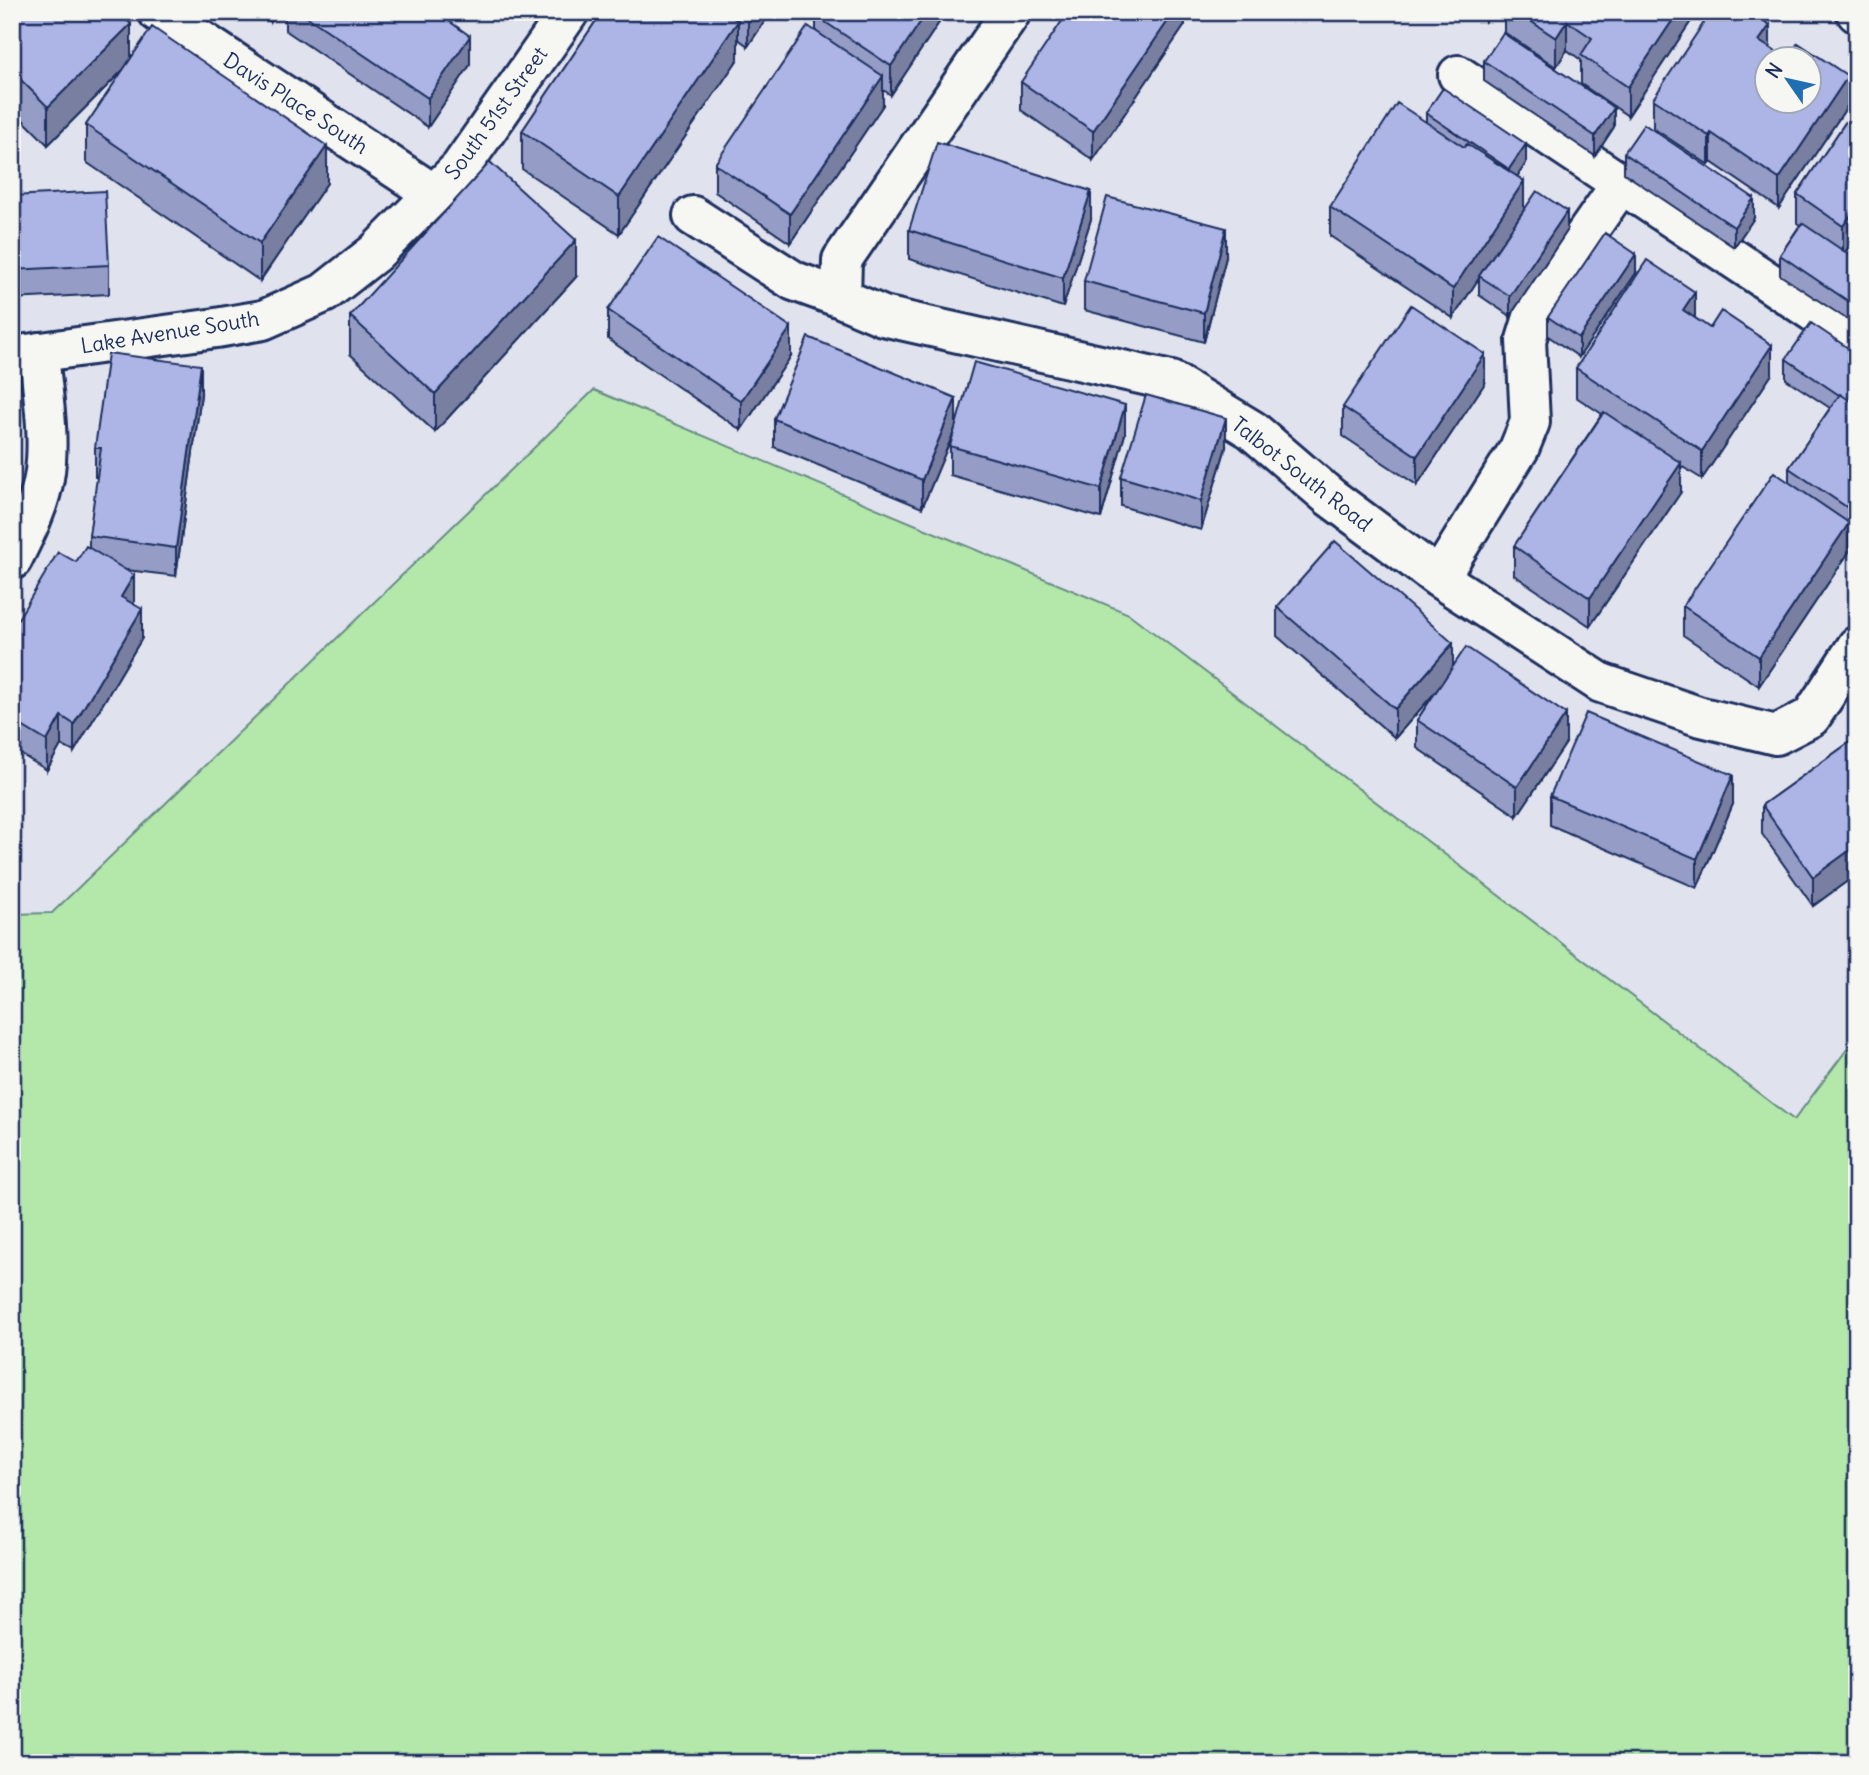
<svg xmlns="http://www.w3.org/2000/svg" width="1869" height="1775" viewBox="0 0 1869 1775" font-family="Delius,sans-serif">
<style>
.green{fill:#b3e8aa;stroke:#678c84;stroke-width:2}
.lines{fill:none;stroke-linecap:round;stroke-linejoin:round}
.minor-casing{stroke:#1b2f5e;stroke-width:44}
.minor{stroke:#f6f6f2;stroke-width:38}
.wall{fill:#959cc6;stroke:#1b2f5e;stroke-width:2}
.shaded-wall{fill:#797fa1;stroke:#1b2f5e;stroke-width:2}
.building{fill:#adb5e6;stroke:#1b2f5e;stroke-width:2;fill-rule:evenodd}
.labels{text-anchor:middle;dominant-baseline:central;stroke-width:7;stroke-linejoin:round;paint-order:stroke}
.street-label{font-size:21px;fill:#1b2f5e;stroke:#f6f6f2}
</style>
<rect width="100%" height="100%" fill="#e0e2ee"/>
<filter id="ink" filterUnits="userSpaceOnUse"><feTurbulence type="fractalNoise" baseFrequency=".0143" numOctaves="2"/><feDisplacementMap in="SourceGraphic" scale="14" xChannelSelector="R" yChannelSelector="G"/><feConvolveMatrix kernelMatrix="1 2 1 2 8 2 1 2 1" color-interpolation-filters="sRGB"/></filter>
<g filter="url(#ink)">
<path class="green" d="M594,390L1129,614L1794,1120L1857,1036V1763H12V914L52,913Z"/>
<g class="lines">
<g class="minor-casing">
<path id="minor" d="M158,12L434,194
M1011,12L842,260L841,298L883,316L1171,381L1252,430L1330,497L1439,578L1601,683L1698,716L1776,735L1811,717L1857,646
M1856,12L1857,13
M1458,75L1857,341
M693,216L794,281L841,298
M12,356L216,328L263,320L324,293L375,253L460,168L569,12
M12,560C25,534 39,507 44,478C51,437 42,393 39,352
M1439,578L1519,449L1530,422L1526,340L1537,304L1621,184"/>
</g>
<use href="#minor" class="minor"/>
</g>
<path class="wall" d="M12,12L131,59L327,183L260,281L86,162V125L125,68L48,145L12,109Z
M256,12H277L271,22Z
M285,12H436L470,65L428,127L285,30Z
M602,12H771L748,46L738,39V59L619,234L522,169V131Z
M946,12L891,95L883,90V105L790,243L715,192V164L816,31V16Z
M1185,12V25L1093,160L1021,110V82Z
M1473,12H1491L1485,21Z
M1504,12H1697L1628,116L1581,84V60L1567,50L1556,67L1504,32Z
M1770,48L1848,105L1779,208L1711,162L1709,165L1653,128V99Z
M1484,61L1614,127L1595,156L1484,81Z
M1857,105L1845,252L1857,260V326L1780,275V255L1800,225L1797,223V194Z
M1426,113L1526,163L1517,177L1524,209L1567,231L1510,316L1479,295V278L1453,318L1330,236V207L1426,122Z
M1624,153L1754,218L1734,247L1624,173Z
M12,196L109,265V294L12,299Z
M1091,219L1063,307L909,259V230Z
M1226,257L1204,342L1084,310V281Z
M1636,273L1579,357L1548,336V317Z
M576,277L435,432L350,354V316Z
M608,310L791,356L741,430L608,339Z
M1695,318L1772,374L1702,479L1681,466V492L1590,626L1514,575V546L1602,414L1576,397V368Z
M1857,354V543L1849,538V552L1759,686L1683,635V606L1789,483V468L1830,408L1786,379V359Z
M1485,383L1417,485L1343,436V407Z
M201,394L176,576L126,570L142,638L74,752L61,745L47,770L12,749V629L89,548V536L98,477H95V448Z
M774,419L956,425L1125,434L1101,518L950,475V446L954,430L922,508L774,447Z
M1226,447L1201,530L1121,506V477Z
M1277,607L1453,666L1566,743L1517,816L1417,748V720L1436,691L1395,738L1277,636Z
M1857,737V874L1813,906L1762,834V805Z
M1550,796L1733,804L1697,888L1550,825Z"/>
<path class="shaded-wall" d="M271,12H277L271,22Z
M751,12H771L748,46V17Z
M927,12H946L891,95V66Z
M1174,12H1185V25L1093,160V131Z
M1485,12H1491L1485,21Z
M1678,12H1697L1628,116V87Z
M738,21V59L619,234V197Z
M1567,21V50L1556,67V38Z
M131,24V62L48,145V107Z
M1770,25V54L1759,41Z
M470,36V65L428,127V98Z
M883,76V105L790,243V214Z
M1848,76V105L1779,208V179Z
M1614,108V127L1595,156V136Z
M1711,133V162L1709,165V136Z
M1526,144V163L1509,189V169Z
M327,146V183L260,281V243Z
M1524,181V210L1479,276V278L1453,318V289Z
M1091,191V219L1063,307V278Z
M1754,198V218L1734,247V227Z
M1857,206V235L1843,255V226Z
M1567,211V231L1510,316V296Z
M1226,228V257L1204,342V313Z
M576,240V277L435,432V394Z
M1636,254V273L1579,357V338Z
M1695,292V321L1683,310Z
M791,327V356L741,430V401Z
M1772,345V374L1702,479V451Z
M1485,354V383L1417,485V456Z
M201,365V394L176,576V548Z
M956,398V427L922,508V480Z
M1125,405V434L1101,518V489Z
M1226,418V447L1201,530V501Z
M1681,463V492L1590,626V598Z
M1849,523V552L1759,686V657Z
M134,575V603L121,626V597Z
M142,609V638L74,752V724Z
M1453,643V672L1395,738V709Z
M1566,714V743L1517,816V787Z
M61,716V745L47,770V741Z
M1733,775V804L1697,888V859Z
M1857,845V874L1813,906V877Z"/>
<path class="building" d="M12,12H118L131,24L48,107L12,71Z
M300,12H436L470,36L428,98Z
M602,12H725L738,21L619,197L522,131Z
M742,12H751L748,17Z
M818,12H927L891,66L816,16Z
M1068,12H1174L1093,131L1021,82Z
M1517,12H1678L1628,87L1581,55L1592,38L1567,21L1556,38Z
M1711,12H1750L1770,25L1759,41L1787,59L1798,43L1848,76L1779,179L1711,133L1709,136L1653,99ZM1768,60H1810V102H1768Z
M808,26L883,76L790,214L715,164Z
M152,27L327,146L260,243L86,125Z
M1503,33L1614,108L1595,136L1484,61Z
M1443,88L1526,144L1509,169L1426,113Z
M1397,103L1464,147L1467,144L1524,181L1453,289L1330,207Z
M1857,105V206L1843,226L1797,194Z
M1644,124L1754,198L1734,227L1624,153Z
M937,142L1091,191L1063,278L909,230Z
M490,162L576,240L435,394L350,316Z
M105,191L109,265L12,270V196Z
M1537,191L1567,211L1510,296L1479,276Z
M1107,197L1226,228L1204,313L1084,281Z
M1802,223L1857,260V307L1780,255Z
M1605,233L1636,254L1579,338L1548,317Z
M658,237L791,327L741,401L608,310Z
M1647,260L1695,292L1683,310L1710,328L1721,311L1772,345L1702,451L1576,368Z
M1411,305L1485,354L1417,456L1343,407Z
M1811,323L1857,354V405L1840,394L1839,395L1786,359Z
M808,337L956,398L922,480L774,419Z
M108,353L201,365L176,548L89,536L101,448H95Z
M974,362L1125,405L1101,489L950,446Z
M1840,394L1857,405V514L1789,468Z
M1146,395L1226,418L1201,501L1121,477Z
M1604,412L1681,463L1590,598L1514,546Z
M1774,472L1849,523L1759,657L1683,606Z
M1335,541L1453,643L1395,709L1277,607Z
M86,546L134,575L121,597L142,609L74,724L61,716L47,741L12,720V629L58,552L76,562Z
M1466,647L1566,714L1517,787L1417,720Z
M1586,713L1733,775L1697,859L1550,796Z
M1857,737V845L1813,877L1762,805Z"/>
</g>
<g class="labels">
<g class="street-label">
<text transform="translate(296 103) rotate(33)">Davis Place South</text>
<text transform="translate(496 113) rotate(-54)">South 51st Street</text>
<text transform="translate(170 332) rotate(-9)">Lake Avenue South</text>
<text transform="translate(1302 474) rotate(38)">Talbot South Road</text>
</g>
</g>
<rect width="1869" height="1775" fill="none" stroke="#f6f6f2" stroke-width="42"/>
<rect x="21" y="21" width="1827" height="1733" fill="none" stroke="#1b2f5e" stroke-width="2.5" filter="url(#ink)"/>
<g transform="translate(1788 80) rotate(304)"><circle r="33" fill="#f6f6f2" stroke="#9ea6b7" stroke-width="2"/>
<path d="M0-5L12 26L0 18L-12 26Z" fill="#1f6fb2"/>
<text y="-10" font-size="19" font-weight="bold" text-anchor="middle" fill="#1b2f5e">N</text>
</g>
</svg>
